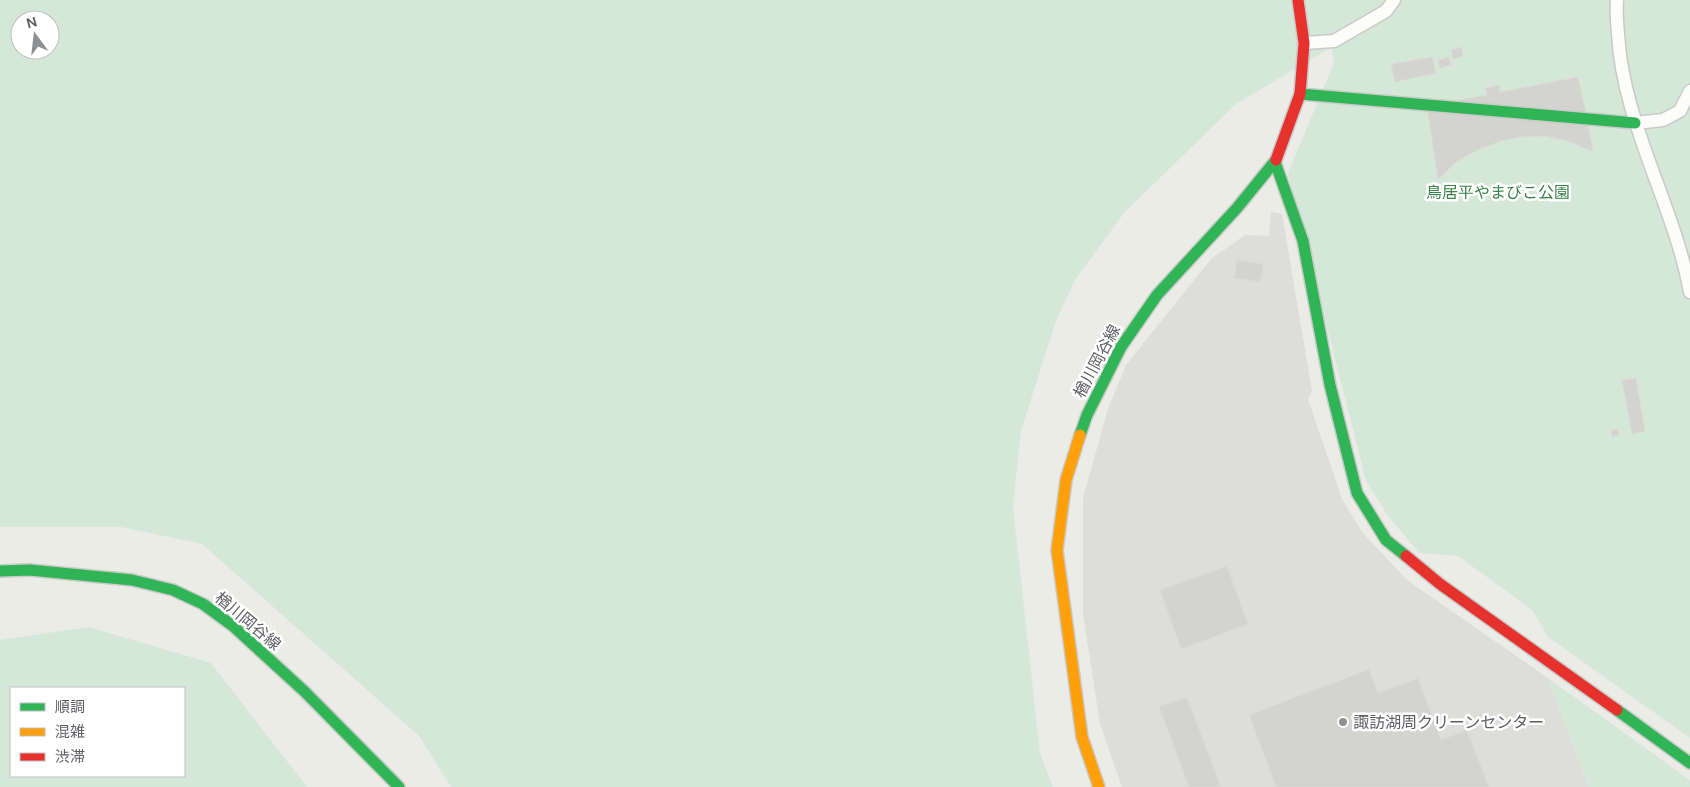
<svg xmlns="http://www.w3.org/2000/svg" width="1690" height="787" viewBox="0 0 1690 787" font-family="'DM Sans','Noto Sans JP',sans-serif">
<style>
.industrial{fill:#ddddd9}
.green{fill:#d5e8d7;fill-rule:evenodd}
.building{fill:#d3d3d0;stroke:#dcdbd6}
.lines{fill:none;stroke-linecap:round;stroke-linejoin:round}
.lane-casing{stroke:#c9c9c7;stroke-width:15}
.fast-casing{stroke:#c9cac9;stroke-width:14}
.slow-casing{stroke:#c9cac9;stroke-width:14}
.jam-casing{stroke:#c9cac9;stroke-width:14}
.lane{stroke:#fcfcfb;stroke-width:12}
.fast{stroke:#30b455;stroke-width:11}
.slow{stroke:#ff9f0a;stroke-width:11}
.jam{stroke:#e5322d;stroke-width:11}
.poi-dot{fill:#8f9092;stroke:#fff;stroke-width:2}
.labels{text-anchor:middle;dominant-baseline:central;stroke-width:5;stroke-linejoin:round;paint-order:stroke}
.park-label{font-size:16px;fill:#39804a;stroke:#fff}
.street-label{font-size:16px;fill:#5d5f65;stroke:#fff}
.poi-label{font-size:16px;fill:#5d5f65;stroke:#fff;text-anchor:start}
</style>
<rect width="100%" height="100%" fill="#ecece7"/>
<path class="industrial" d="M1271,212L1282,214L1312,391L1308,399L1342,499L1362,532L1407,580L1548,678L1589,787H1122L1100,724L1083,614V498L1108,409L1126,365L1211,259L1245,235L1269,236Z"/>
<path class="green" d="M0,0H1690V738L1548,637L1532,610L1458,556L1419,553L1388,516L1366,481L1288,173L1334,63L1332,47L1236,104L1124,213L1075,280L1056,321L1021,431L1013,507L1040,753L1053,787H451L419,736L202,544L121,527H0ZM20,20H50V50H20Z
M89,627L211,663L307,787H0V640ZM11,688H184V776H11Z
M1548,678L1690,780V787H1589Z"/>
<path class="building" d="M1461,47L1463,56L1453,59L1451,50Z
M1432,57L1436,73L1395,82L1391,64Z
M1449,57L1451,65L1440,68L1438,60Z
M1578,77L1587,117L1593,152L1571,142L1545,136L1521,137L1501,141L1477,150L1456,162L1438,180L1427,106L1487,95L1485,88L1499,85L1500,92Z
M1237,260L1264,264L1260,282L1234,278Z
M1636,378L1645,431L1632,434L1622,380Z
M1618,429L1619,435L1612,437L1611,430Z
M1227,566L1248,624L1181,649L1160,590Z
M1369,669L1378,693L1418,678L1441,740L1467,730L1489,787H1276L1249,715Z
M1187,697L1221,787H1189L1159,707Z"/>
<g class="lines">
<g class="lane-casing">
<path id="lane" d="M1617,0C1616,11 1617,23 1618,34C1623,124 1674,204 1690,292
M1304,43L1334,41L1386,11L1394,0
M1635,123L1663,120L1680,111L1690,91"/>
</g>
<g class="fast-casing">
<path id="fast" d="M1300,94L1635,123
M1275,162L1303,241L1330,385L1357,493L1386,540L1406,556
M1080,435L1087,415L1121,347L1157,295L1237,208L1276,160
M0,571L30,570L132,580L173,590L203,604L233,626L304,691L399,787
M1617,710L1690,763"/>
</g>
<g class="slow-casing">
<path id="slow" d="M1080,435L1066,480L1057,550L1082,737L1099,787"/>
</g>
<g class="jam-casing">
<path id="jam" d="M1276,160L1300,94L1304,43L1298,0
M1406,556L1440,584L1617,710"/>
</g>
<use href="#lane" class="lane"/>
<use href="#fast" class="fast"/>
<use href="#slow" class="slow"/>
<use href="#jam" class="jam"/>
</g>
<circle class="poi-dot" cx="1343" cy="722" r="5"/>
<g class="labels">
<g class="park-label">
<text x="1498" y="192">鳥居平やまびこ公園</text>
</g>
<g class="street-label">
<text transform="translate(1097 361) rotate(-62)">楢川岡谷線</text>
<text transform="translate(248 621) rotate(40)">楢川岡谷線</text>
</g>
<g class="poi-label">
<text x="1353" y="722">諏訪湖周クリーンセンター</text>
</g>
</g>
<rect x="10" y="687" width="175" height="90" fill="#ffffff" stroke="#bebfc1"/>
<rect x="20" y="703" width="25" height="8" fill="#30b455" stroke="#bebfc1"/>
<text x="55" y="712" font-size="15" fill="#5d5f65">順調</text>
<rect x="20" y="728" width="25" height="8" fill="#ff9f0a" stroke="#bebfc1"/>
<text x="55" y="737" font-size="15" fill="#5d5f65">混雑</text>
<rect x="20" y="753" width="25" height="8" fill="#e5322d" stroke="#bebfc1"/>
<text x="55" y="762" font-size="15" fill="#5d5f65">渋滞</text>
<g transform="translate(35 35) rotate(345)"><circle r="24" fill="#ffffff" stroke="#bebfc1"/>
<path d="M0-4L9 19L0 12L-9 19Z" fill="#8f9092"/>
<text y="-8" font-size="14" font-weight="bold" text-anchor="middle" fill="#5d5f65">N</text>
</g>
</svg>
